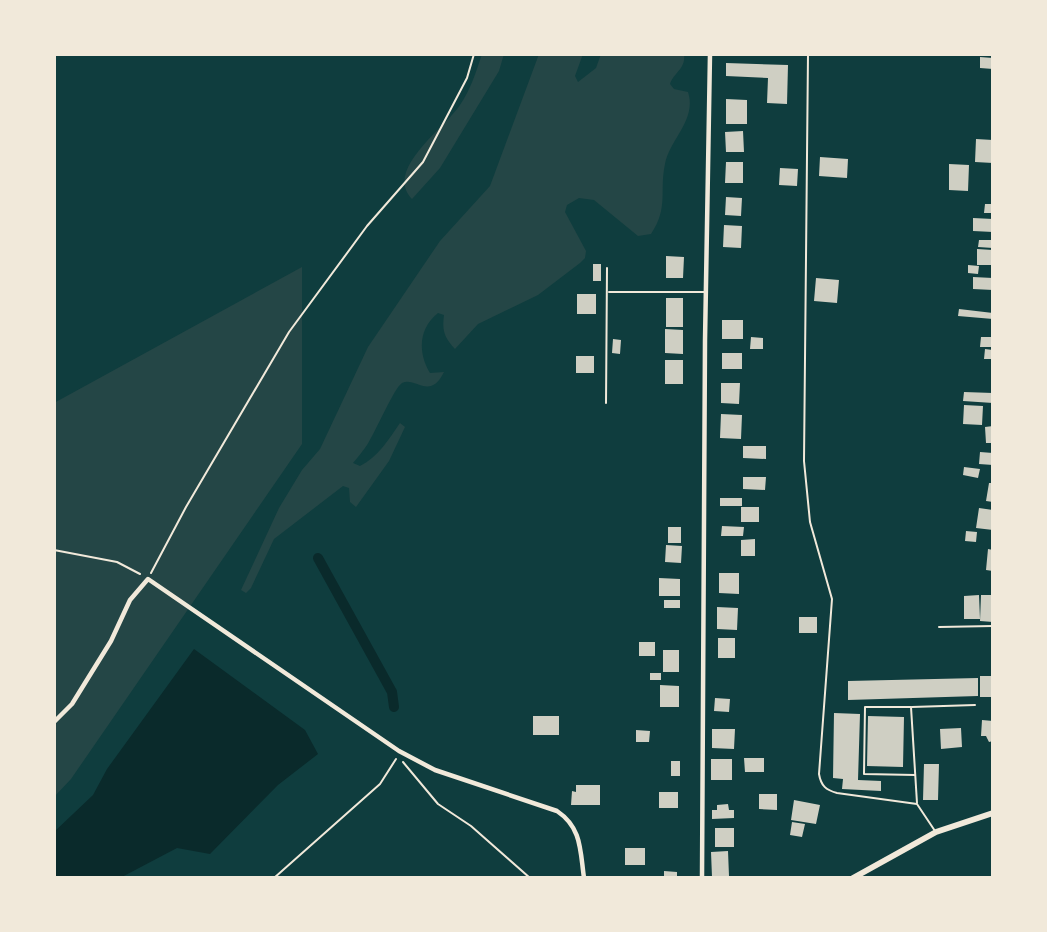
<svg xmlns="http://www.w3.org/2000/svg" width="1047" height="932" viewBox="0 0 1047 932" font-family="'PT Sans Narrow',sans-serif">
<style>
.green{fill:#244646}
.water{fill:#0a2a2b}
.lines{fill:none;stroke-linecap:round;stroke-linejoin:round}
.canal{stroke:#0a2a2b;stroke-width:10}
.building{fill:#cfcfc3}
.path{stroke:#f1e9da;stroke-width:2}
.service{stroke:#f1e9da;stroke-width:2}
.minor{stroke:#f1e9da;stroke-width:4.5}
.secondary{stroke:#f1e9da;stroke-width:6}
</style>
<rect width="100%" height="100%" fill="#0f3d3e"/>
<path class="green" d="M482,54H504L499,71L440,168L412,199C383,170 446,127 460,105C471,89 476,72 482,54Z
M539,54H583L575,76L578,82L596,68L601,54H684C686,69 674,72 670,84L674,89L688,92C697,120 670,139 665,164C659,192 669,207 651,234L638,236L594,200L579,198L567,205L565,212L586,251L585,258L580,263L538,295L478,324L455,349C444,337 442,331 444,315L438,313C418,329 418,353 430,373L444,372C430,401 415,376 402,383C394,388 375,433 367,445C363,451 358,457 353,463L360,466C378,457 389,439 400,423L405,427L389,461L356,507L350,502L349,488L343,486L274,539L251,588L246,593L241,590L279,508L302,470L320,449L368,347L440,241L490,186Z
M302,267V444L71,779L54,797V403Z"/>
<path class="water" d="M194,649L305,730L318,754L278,785L210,854L177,848L120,878H54V832L93,795L107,769Z"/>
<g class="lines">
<path class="canal" d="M318,558L392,692L394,707"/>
</g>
<path class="building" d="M980,57L993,58V69L980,68Z
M726,63L788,65L787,104L767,103L768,78L726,76Z
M726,99L747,100V124H726Z
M743,131L744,152H726L725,132Z
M976,139L993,140V163L975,162Z
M820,157L848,159L847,178L819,176Z
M726,162H743V183H725Z
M949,164L969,165L968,191L949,190Z
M780,168L798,169L797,186L779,185Z
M726,197L742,198L741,216L725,215Z
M985,204H993V213H984Z
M973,218L993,219V232L973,231Z
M724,225L742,226L741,248L723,247Z
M979,240H993V248L978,247Z
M977,249L993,250V265H977Z
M666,256L684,257L683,278H666Z
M593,264H601V281H593Z
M968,265L979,266L978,274L968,273Z
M973,277L993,278V290L973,289Z
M816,278L839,280L837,303L814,301Z
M577,294H596V314H577Z
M666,298H683V327H666Z
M959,309L993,313V319L958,316Z
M722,320H743V339H722Z
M665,329L683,330V354L665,353Z
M751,337L763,338V349H750Z
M981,337H993V347H980Z
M613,339L621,340L620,354L612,353Z
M985,349L993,350V359H984Z
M722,353H742V369H722Z
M576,356H594V373H576Z
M665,360H683V384H665Z
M721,383H740L739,404L721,403Z
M964,392L993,393V403L963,401Z
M964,405L983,406L982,425L963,424Z
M721,414L742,415L741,439L720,438Z
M993,426V443H986L985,427Z
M743,446H766V459L743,458Z
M980,452L993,453V465L979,464Z
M964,467L980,469L978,478L963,475Z
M743,477H766L765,490L743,489Z
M989,483H993V502L986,501Z
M720,498H742V506H720Z
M741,507H759V522H741Z
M979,508L993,510V530L976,528Z
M722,526L744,527L743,536H721Z
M668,527H681V543H668Z
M966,531L977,532L976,542L965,541Z
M755,539V556H741V540Z
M666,545L682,546L681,563L665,562Z
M988,549L993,550V571L986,570Z
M719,573H739V594L719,593Z
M659,578L680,579V596H659Z
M979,595L980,619H964V596Z
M981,595H993V622L980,621Z
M664,600H680V608H664Z
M717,607L738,608L737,630L717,629Z
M799,617H817V633H799Z
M718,638H735V658H718Z
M639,642H655V656H639Z
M663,650H679V672H663Z
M650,673H661V680H650Z
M980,676H993V697H980Z
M978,678V696L848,700V681Z
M660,685L679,686V707H660Z
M715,698L730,699L729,712L714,711Z
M834,713L860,714L858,780L881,781V791L842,789L843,779L833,778Z
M533,716H559V735H533Z
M868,716L904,717L903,767L867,766Z
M982,720L993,721V741L989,742L986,736H981Z
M961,728L962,747L941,749L940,729Z
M712,729H735L734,749L712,748Z
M636,730L650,731L649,742H636Z
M744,758H764V772H745Z
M711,759H732V780H711Z
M671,761H680V776H671Z
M924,764H939L938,800H923Z
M576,785H600V805H571L572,791L576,792Z
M659,792H678V808H659Z
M759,794H777V810L759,809Z
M794,800L820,805L816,824L791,820Z
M728,804L729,810H734V818L712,819V810H717V805Z
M792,822L805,824L802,837L790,835Z
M715,828H734V847H715Z
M625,848H645V865H625Z
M728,851L729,876L712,877L711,852Z
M664,871L677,872V878H664Z"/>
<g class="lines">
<path class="path" d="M54,550L117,562L140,574
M151,573L186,507L289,332L367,226L423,162L467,78L474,54
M403,762L438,804L471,826L530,878
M274,878L380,784L396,759"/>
<path class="service" d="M808,54L804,461L810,522L832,599L819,774C821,786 826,790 837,793L917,804L935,831
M609,292H705
M606,403L607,268
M939,627L993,626
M912,707L975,705
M915,775L864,774L865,707H911L917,803"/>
<path class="minor" d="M54,722L72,704L111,641L130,600L148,579L399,751L435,770L557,811C582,828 580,850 584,878
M702,878L705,341L710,54"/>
<path class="secondary" d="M853,878L936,832L993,813"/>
</g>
<rect width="1047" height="932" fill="none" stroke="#f1e9da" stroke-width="112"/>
</svg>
